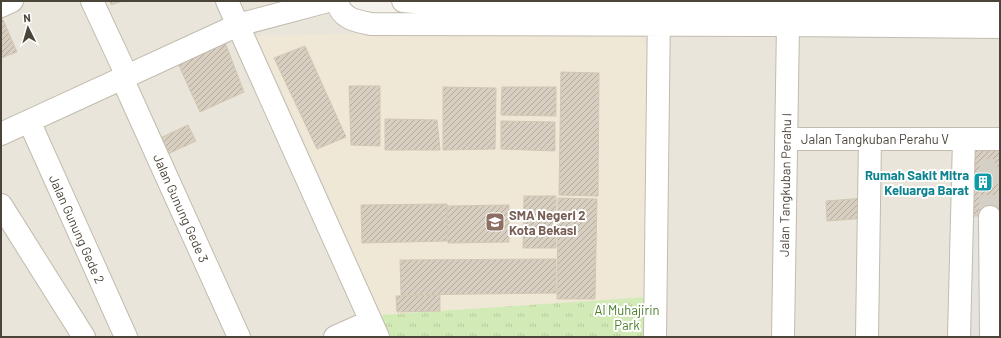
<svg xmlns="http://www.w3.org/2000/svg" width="1001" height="338" viewBox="0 0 1001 338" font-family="Barlow,sans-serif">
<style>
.residential{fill:#eae5da}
.education{fill:#efe8d6}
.grass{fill:url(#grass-tufts)}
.parking{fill:#e5e3e0}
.building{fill:url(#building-hatch);stroke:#d3c7b4}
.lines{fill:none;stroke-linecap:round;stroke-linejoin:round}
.minor-tunnel{stroke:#d4d0c8;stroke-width:22;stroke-dasharray:22 11;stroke-linecap:butt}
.minor-casing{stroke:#c2bbae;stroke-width:24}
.minor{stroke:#fff;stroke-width:22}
.labels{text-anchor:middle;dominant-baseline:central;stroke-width:4;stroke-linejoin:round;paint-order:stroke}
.street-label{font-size:13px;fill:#4b4439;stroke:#fff}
.culture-label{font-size:13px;font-weight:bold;fill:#0d838f;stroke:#fff;text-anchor:end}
.education-label{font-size:13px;font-weight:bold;fill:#785e54;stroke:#fff;text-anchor:start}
.park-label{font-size:13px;fill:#4a7f2a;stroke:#fff}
</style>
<defs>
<pattern id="grass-tufts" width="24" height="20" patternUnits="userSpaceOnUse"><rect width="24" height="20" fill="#d2eab5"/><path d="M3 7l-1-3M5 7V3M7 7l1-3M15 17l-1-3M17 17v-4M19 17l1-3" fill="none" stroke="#b6ca9c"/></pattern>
<pattern id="building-hatch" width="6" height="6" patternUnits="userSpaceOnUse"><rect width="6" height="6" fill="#d8cfc1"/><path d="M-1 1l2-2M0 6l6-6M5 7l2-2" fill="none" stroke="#b1aa9e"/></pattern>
</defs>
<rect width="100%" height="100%" fill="#f6f3ec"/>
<path class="residential" d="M1,1H340L370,22L1000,34V142H966L963,337H1Z"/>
<path class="education" d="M606,29L640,35L647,50L650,86L648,297L381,315L308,148L256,36Z"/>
<path class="grass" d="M648,297L647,337H391L381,315Z"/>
<path class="parking" d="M964,216H1000V337H963Z"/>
<path class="building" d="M110,1H123L111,5Z
M1,15L17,52L1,58Z
M223,37L244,92L200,112L175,57Z
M305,46L346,137L317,149L274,58Z
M561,72L599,73L598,196L559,195Z
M349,86H380V146L351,145Z
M443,87L496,88L495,149L443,150Z
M502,87H556V116L501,115Z
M385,119L437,120L440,150H385Z
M501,121L555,122V151L501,149Z
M188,125L196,141L161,157L154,141Z
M1000,147V216H964L966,148Z
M524,196H556V248H523Z
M558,198L597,199L595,299H557Z
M866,198L867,218L827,221L826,201Z
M447,204V241L362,243L361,205Z
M509,205V242L448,243L447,206Z
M556,259V293L401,295L400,260Z
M440,295V311L397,312L396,296Z"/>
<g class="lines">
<path class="minor-tunnel" d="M990,217V170L1000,164"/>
<g class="minor-casing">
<path id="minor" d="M92,1L127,76
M227,1L378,337
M337,1C341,19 356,21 371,24L788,25L1000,27
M403,1L426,3H659L1000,6
M1,6L12,1
M122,78L239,337
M29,121L126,337
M1,134L238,25L328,1
M786,139H1000
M1,205L84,337
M990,217L991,337
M335,337L371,321
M655,337L659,10
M783,337L788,25
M867,337L870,139
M959,337L964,139"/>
</g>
<use href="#minor" class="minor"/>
</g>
<defs>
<g id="building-square" transform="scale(1)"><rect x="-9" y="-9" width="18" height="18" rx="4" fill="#0f9aa8" stroke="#fff"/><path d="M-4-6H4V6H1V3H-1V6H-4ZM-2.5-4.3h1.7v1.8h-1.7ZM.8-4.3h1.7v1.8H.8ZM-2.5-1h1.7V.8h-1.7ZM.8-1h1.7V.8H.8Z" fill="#fff"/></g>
<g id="school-square" transform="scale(1)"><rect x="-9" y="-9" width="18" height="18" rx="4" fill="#8d6e63" stroke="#fff"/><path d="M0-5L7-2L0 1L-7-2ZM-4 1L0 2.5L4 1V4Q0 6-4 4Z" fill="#fff"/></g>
</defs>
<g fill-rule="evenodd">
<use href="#building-square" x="983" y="182"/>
<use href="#school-square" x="495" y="222"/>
</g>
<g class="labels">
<g class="street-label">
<text x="875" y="139">Jalan Tangkuban Perahu V</text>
<text transform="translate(785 185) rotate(-89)">Jalan Tangkuban Perahu I</text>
<text transform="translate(181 208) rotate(66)">Jalan Gunung Gede 3</text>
<text transform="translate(77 229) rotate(66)">Jalan Gunung Gede 2</text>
</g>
<g class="culture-label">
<text x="969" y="175">Rumah Sakit Mitra<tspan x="969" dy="15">Keluarga Barat</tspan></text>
</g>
<g class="education-label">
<text x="509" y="215">SMA Negeri 2<tspan x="509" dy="15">Kota Bekasi</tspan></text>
</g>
<g class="park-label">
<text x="627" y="310">Al Muhajirin<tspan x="627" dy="15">Park</tspan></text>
</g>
</g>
<rect width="1001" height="338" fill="none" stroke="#4b4439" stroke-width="4"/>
<g transform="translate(28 28) rotate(355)" stroke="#ffffff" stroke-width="3" paint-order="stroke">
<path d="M0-3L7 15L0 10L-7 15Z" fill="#4b4439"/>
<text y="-6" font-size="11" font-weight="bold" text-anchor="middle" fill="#4b4439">N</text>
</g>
</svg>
